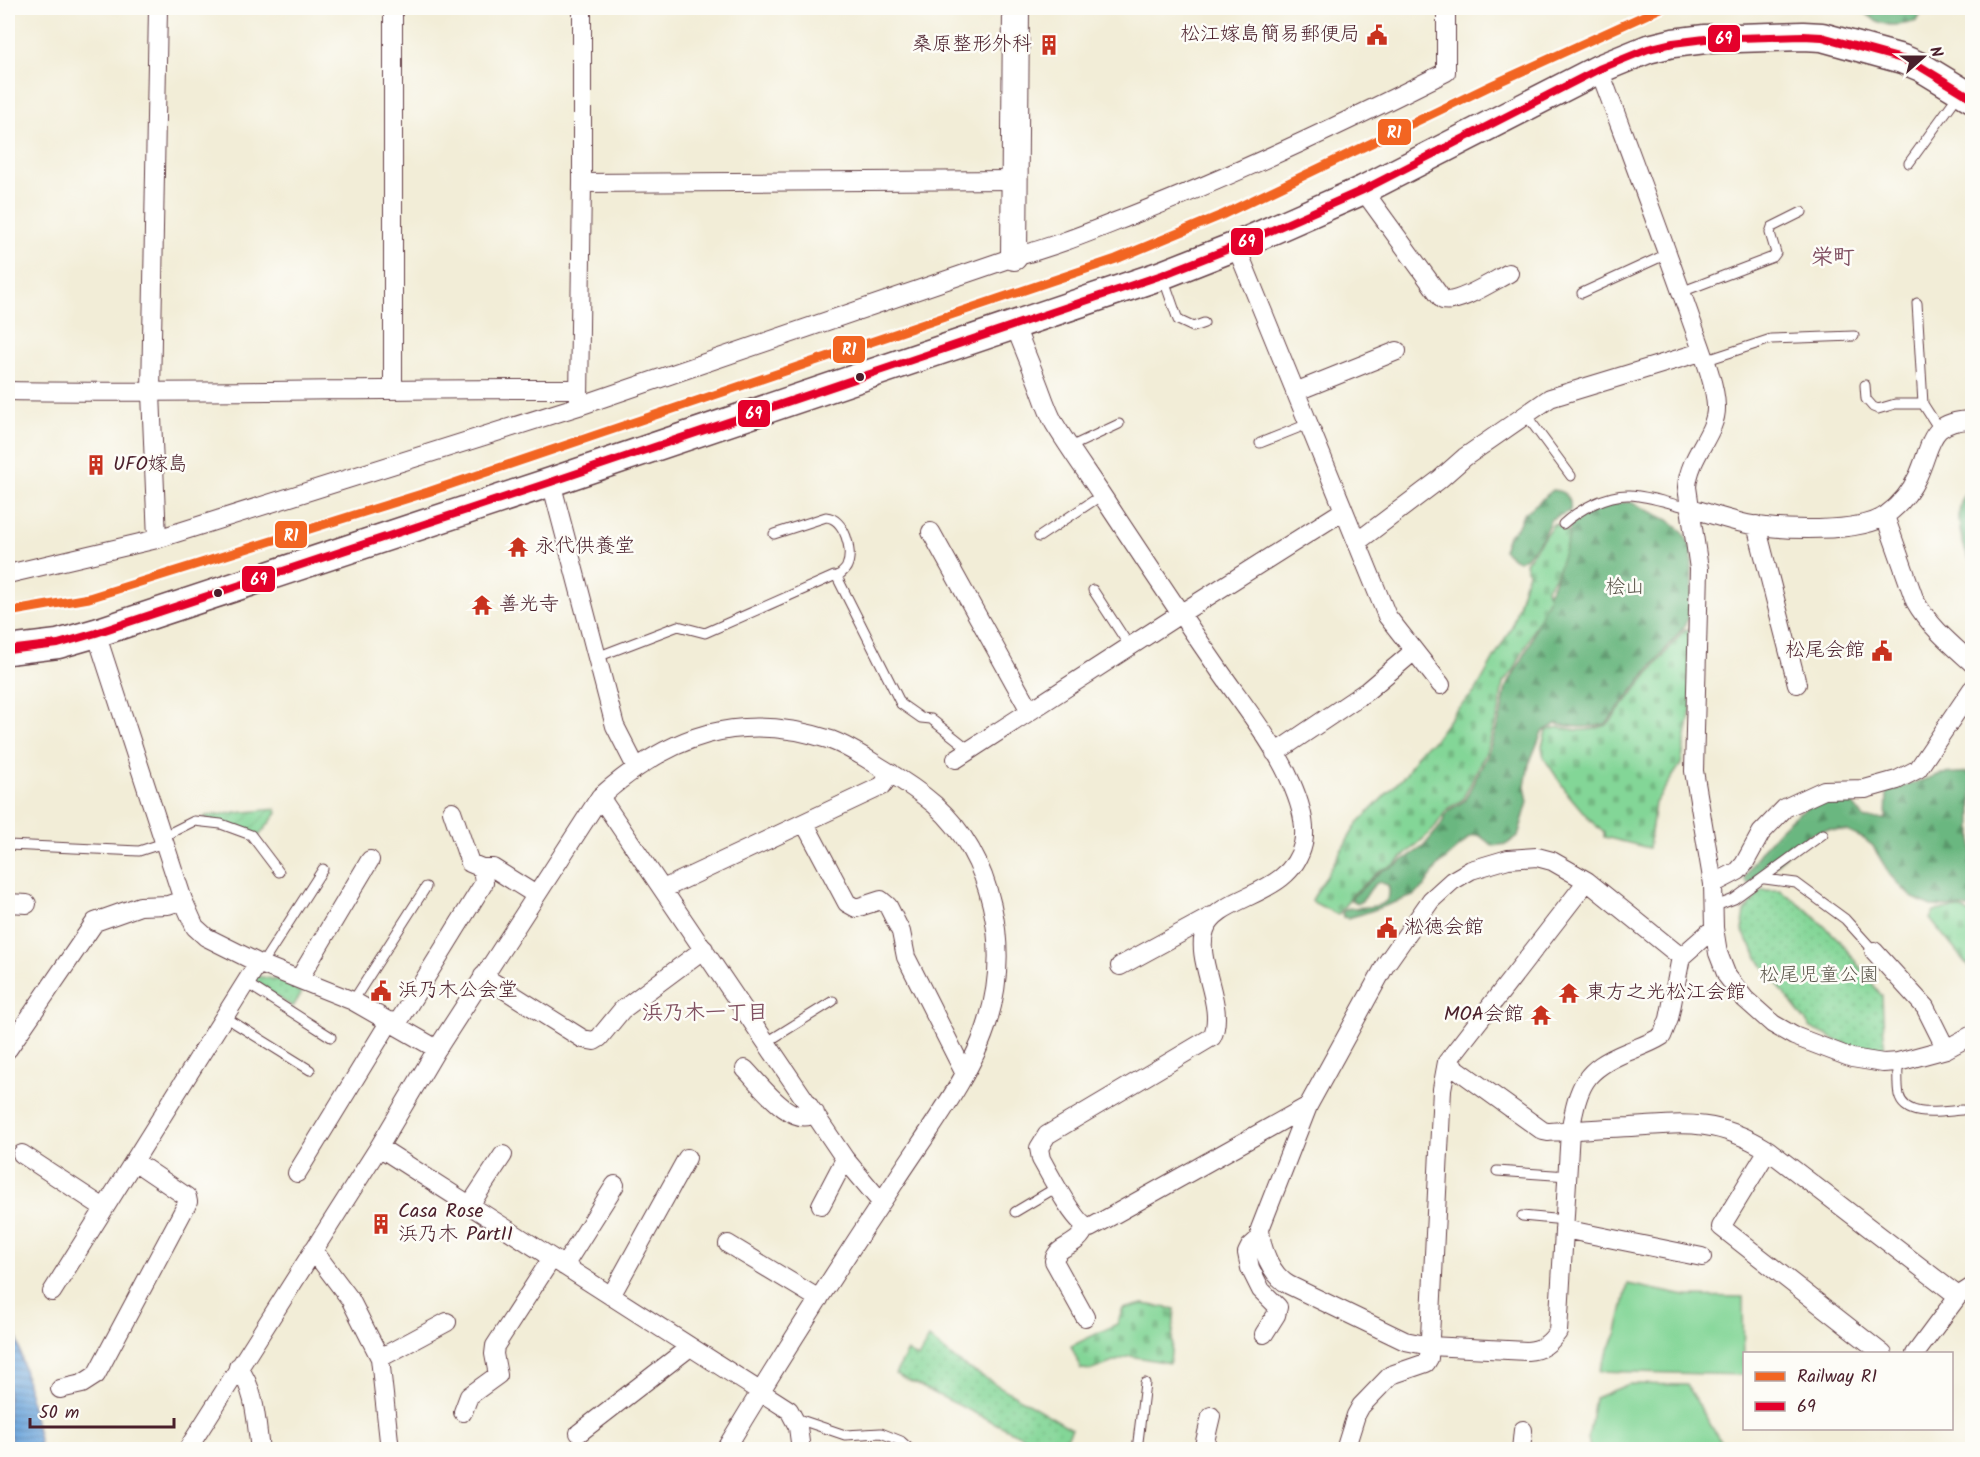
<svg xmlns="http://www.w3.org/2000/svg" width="1980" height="1457" viewBox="0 0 1980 1457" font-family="Kalam,'Klee One',sans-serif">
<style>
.grass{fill:url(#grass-dots);stroke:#667a61;stroke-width:1.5}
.forest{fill:url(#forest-firs);stroke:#5a6b56;stroke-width:1.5}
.cemetery{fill:url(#cemetery-stones);stroke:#667a61;stroke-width:1.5}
.garden{fill:url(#garden-furrows);stroke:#667a61;stroke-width:1.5}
.pitch{fill:#83d697;stroke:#667a61;stroke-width:1.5}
.water{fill:url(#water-rules);stroke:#5c6284;stroke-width:1.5}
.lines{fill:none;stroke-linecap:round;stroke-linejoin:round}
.lane-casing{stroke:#633e45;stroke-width:11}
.street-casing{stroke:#633e45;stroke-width:20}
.secondary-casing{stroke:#633e45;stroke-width:28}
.primary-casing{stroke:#633e45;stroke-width:31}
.lane{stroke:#fff;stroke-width:9}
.street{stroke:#fff;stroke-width:18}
.secondary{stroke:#fff;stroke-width:26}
.primary{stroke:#fff;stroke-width:28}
.bus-1-casing{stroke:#fdfcf7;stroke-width:12}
.bus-1{stroke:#e4002b;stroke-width:8}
.rail-1-casing{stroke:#fdfcf7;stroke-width:14}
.rail-1{stroke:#f26522;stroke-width:9}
.bus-dot{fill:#4a1f2b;stroke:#fdfcf7;stroke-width:2}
.labels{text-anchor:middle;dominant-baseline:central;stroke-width:5;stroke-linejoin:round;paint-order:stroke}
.poi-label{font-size:20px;fill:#4a1f2b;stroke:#fdfcf7;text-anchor:start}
.park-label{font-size:20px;fill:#5b564b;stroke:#fdfcf7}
.neighbourhood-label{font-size:21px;font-weight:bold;fill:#815162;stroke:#fdfcf7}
.quarter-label{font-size:22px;font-weight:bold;fill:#815162;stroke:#fdfcf7}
.line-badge{stroke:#fdfcf7;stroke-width:2}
.badge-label{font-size:16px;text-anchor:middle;font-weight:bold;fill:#fff}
</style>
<defs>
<pattern id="grass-dots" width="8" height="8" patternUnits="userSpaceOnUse" patternTransform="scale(1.5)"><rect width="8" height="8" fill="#83d697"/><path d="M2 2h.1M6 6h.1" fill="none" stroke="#73b782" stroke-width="1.8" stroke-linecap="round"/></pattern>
<pattern id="forest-firs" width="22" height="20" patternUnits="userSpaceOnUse" patternTransform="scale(1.5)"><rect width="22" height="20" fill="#6ab780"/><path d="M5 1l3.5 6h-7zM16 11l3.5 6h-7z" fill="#599469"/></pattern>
<pattern id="cemetery-stones" width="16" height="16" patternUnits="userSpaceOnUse" patternTransform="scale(1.5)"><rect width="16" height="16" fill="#83d697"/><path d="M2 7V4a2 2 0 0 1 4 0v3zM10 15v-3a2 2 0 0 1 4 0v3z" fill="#73b782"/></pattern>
<pattern id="garden-furrows" width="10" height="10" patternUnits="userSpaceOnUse" patternTransform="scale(1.5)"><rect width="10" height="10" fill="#83d697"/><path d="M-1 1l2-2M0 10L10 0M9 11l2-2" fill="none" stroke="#73b782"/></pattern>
<pattern id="water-rules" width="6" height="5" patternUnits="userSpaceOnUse" patternTransform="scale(1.5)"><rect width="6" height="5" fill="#6da6dc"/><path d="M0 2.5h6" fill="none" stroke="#5c87b3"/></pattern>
</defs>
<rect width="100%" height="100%" fill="#fdfcf7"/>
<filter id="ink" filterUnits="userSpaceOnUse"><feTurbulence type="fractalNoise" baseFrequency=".0167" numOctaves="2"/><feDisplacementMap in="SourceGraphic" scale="12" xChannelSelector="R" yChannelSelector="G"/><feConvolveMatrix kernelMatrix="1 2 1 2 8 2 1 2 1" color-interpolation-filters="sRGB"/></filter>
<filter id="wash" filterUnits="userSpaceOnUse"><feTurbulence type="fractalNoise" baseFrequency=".008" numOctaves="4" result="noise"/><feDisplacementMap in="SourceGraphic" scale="24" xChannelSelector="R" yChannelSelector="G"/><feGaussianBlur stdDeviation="1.35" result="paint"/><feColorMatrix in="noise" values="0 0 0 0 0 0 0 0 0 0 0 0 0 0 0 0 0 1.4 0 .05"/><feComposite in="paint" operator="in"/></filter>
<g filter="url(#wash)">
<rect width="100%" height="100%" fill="#f2edd7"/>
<path class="grass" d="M1762,890H1780L1805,908L1839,940L1882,996L1885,1056L1857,1050L1811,1028L1763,966L1742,930L1745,911Z
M257,976L278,980L302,992L293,1007L253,982Z
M929,1338L958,1362L1072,1429L1061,1449H1048L895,1374L908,1351L918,1358Z"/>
<path class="forest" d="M1859,8H1921L1923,10L1917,21C1891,29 1879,26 1859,8Z
M1972,485V565C1962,547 1954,516 1963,497C1965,493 1970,489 1972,485Z
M1553,490C1565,491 1572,498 1570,511L1551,519L1542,538L1526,557L1519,561L1514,559L1503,550L1508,536L1517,528L1523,515Z
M1631,502L1668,520L1682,531L1692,549V611L1683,628L1606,724C1588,729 1574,727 1556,724L1542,732L1529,764L1525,786L1528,802L1518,836L1507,844L1493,846L1480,836L1476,835L1469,837L1462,845L1438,866L1424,887L1413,896L1362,914L1348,918L1343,917L1342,913L1345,909C1361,905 1396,913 1388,885L1379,882C1366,888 1369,899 1358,903L1351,900L1353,896L1383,870L1396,865L1423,847L1439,828L1449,810L1464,801L1487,756L1501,715L1506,687L1522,660L1532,638L1545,597L1553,585L1571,525L1588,513L1613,503Z
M1972,772V910L1970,908L1931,906L1911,897L1890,875L1873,846L1864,839L1847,831L1829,829L1810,834L1765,875L1748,884L1744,880C1758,849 1795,806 1829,798C1834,796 1842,797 1847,797L1865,819H1886L1887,792L1941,774Z"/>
<path class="cemetery" d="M1554,523L1570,533L1557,573L1546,589L1549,597L1514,670L1503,683L1499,713L1485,755L1462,800L1448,808L1433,830L1394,865L1381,870L1353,894L1338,915L1313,902L1312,900L1357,824L1406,774L1421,749L1434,740L1456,710L1475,692L1512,626L1528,572L1525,563Z
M1685,629L1691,630L1692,704L1681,764L1655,803L1649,848L1604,837V833L1590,820L1568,794L1544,758L1542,746L1546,731C1563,724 1562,729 1578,730C1588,731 1598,728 1607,725Z
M1960,908L1972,915V971L1930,919L1934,911Z
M1143,1304L1175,1309L1170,1363L1130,1356L1092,1370L1081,1369L1071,1346L1117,1324L1123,1309Z"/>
<path class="garden" d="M276,809L277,813L258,837L204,818L205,816Z"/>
<path class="pitch" d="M1628,1284L1685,1296L1743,1297L1744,1375L1599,1371L1617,1332Z
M1629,1384L1687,1385L1725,1449H1590L1588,1439L1595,1398Z"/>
<path class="water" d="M8,1294L41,1449H12L8,1422Z"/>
</g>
<g filter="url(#ink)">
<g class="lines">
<g class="lane-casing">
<path id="lane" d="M1909,163L1959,94
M1163,277L1178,320L1193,327L1204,323
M1681,292L1773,257L1776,253L1770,233L1772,227L1802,212
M1582,293L1667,254
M1917,303L1923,404
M1704,361L1771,339L1854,336
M1865,385L1866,399L1873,407L1878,409L1895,404H1923L1939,429
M1526,415L1571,476
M1260,443L1308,424
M1070,447L1119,424
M1563,524C1580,509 1607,494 1630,495C1649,496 1671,504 1690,508
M774,534L826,517C844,518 854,551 847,566C846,570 841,573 837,577
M1039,537L1102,495
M1093,590L1130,647
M597,657L678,626L705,633L834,576L837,577L901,704L921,718L931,719L970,750
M162,837L194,821L221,824L251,835L279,872
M8,845L139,851L164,843
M1765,879L1796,883L1845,919L1874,951
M1713,907L1734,899L1823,834
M262,964L323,869
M246,983L331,1037
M353,1001L426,887
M225,1017L310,1070
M767,1042L833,1001
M1898,1062C1898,1072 1897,1084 1899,1095C1905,1120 1944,1111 1962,1110
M1497,1171L1568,1176
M1015,1212L1057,1187
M1522,1216L1565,1220
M795,1418L845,1435L881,1433L901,1441L911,1450
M1137,1450L1145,1383"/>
</g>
<g class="street-casing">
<path id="street" d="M393,8V388
M1599,69C1629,150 1660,232 1689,314C1697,338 1716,383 1716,407C1717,433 1689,455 1687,487L1699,569L1694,771L1713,884L1714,928L1718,953L1727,976L1745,999L1773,1024L1794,1036L1852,1058L1883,1063L1898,1062L1946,1049L1972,1035
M582,183L1014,180
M1363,190L1443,300C1457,305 1495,280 1509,273
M1236,246L1387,616L1441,685
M1015,326C1023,347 1032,368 1040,389C1044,400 1048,412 1054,423C1071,451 1091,478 1109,506C1144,559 1179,612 1215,664C1240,701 1274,742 1291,782C1299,800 1307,825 1303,844C1291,898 1217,894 1205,930C1194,961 1227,1006 1212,1037L1047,1135L1039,1148L1041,1159C1049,1173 1076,1226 1090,1228L1308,1106
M8,391C198,394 388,388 579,389
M1295,392L1397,351
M579,399L582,183V8
M551,482L615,726L636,767
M1690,508C1708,513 1728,520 1747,524C1778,530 1861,534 1886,515C1900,505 1911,491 1918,476C1933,443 1928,421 1972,420
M1885,516L1915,601C1929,626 1951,644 1972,663
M1756,525L1797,684
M931,532L1030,711
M157,539L151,393L158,8
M1357,542L1439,480L1465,457L1550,398L1701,352
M8,574L157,539L579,406L1014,257C1054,247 1092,231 1130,216C1238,174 1343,124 1446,72V8
M96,633L183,900L195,927L206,937L258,963L353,1001L437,1049
M1275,753L1367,691L1413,652
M956,759L1180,614L1343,511
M600,797L845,1159L881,1202
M452,811L470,863L482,868H493L536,895
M805,824L847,903L856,908L881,900L888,906L901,932L906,957L965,1074
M1713,884L1738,871L1744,864L1761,833L1785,808L1824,790L1865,789L1897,780L1918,769L1972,689
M663,889L882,786L891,773
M8,903L27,904
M1874,951L1925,1007L1946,1049
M1681,957L1587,881L1552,861L1537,857L1508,859L1471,870L1452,881L1431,900L1386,964L1308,1106L1260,1229C1261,1249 1271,1275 1289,1285L1405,1341L1430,1346L1527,1351C1542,1350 1549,1344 1558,1332L1570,1131C1579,1085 1583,1070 1627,1052C1639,1047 1651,1043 1662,1036L1669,1019L1681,957L1714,928
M1120,966L1212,916
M483,976L583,1039L594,1041L599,1038L622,1010L704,949
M299,979L370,860
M397,1024L484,883L482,868
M8,1049L95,922L140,906L168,905L183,900
M1447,1062L1543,1131L1548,1132C1576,1130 1603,1128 1631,1127C1686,1123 1718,1119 1768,1150L1958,1296
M745,1069C760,1084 792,1129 815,1113
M379,1147L789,1410L798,1427L801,1450
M1768,1150L1721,1227L1883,1354
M22,1154L104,1208
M297,1173L390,1021
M470,1205L503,1155
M821,1205L845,1159
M1085,1228C1078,1248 1057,1244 1054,1261L1085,1317
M1564,1229L1702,1257
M1261,1237L1250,1247L1247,1253L1250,1268L1261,1290L1278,1307L1276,1315L1264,1334
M728,1244L819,1299
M313,1250L350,1299L380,1358L390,1450
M564,1266L615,1185
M52,1292L258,963
M611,1296L687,1158
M1915,1354L1958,1296L1972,1287
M380,1358L447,1322
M238,1367C256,1391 256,1421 260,1450
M60,1389L82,1384L96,1375L188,1202L187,1197L134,1161
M463,1412L469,1396L498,1375L494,1354L495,1346L552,1258
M579,1433L690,1347
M187,1450L379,1147L437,1049L600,797C669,735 740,710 831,740C850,747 867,759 885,770C902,780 920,792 935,805C994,858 1010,948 988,1021C972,1076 924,1136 893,1185C835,1272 779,1360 725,1450
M1203,1450L1211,1416
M1345,1450L1356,1415L1361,1406L1391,1375L1426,1363L1429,1358L1442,1089L1447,1062L1587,881
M1521,1450L1523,1430"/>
</g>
<g class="secondary-casing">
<path id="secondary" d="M1014,257L1016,8"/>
</g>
<g class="primary-casing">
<path id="primary" d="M8,650L58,644L96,633L551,482L1162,275L1236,246L1363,190L1599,69L1648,49L1673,43L1705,39L1803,36L1822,37L1902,59L1921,67L1972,98"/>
</g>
<use href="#lane" class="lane"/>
<use href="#street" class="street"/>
<use href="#secondary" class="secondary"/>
<use href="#primary" class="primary"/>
<g class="bus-1-casing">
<path id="bus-1" d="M8,650L58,644L96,633L551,482L1162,275L1236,246L1363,190L1599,69L1648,49L1673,43L1705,39L1803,36L1822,37L1902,59L1921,67L1972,98"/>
</g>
<use href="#bus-1" class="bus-1"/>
<g class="rail-1-casing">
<path id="rail-1" d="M8,612L89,598L428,492L1116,259L1222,215L1492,85L1661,8"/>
</g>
<use href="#rail-1" class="rail-1"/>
</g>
</g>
<defs>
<g id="civic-bare" transform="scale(1.62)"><path d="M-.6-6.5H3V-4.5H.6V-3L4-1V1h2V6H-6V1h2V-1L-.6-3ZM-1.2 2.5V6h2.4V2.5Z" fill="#c8321e" stroke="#fdfcf7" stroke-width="2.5" paint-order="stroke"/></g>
<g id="building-bare" transform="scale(1.62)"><path d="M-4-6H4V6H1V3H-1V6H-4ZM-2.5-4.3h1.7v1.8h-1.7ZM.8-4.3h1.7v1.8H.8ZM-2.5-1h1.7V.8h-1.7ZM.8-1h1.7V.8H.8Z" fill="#c8321e" stroke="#fdfcf7" stroke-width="2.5" paint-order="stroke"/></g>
<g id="temple-bare" transform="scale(1.62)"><path d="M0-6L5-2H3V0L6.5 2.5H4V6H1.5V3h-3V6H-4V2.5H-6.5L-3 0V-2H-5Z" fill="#c8321e" stroke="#fdfcf7" stroke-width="2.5" paint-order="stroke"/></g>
</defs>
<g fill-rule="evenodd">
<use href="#civic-bare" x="1377" y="35"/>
<use href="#building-bare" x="1049" y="45"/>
<use href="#building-bare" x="96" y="465"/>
<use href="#temple-bare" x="518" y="547"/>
<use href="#temple-bare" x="482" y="605"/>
<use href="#civic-bare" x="1882" y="651"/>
<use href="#civic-bare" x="1387" y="928"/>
<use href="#civic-bare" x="381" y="991"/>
<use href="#temple-bare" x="1569" y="993"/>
<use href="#temple-bare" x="1541" y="1015"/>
<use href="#building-bare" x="381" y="1224"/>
</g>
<g class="bus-dot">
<circle cx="860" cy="377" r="5"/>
<circle cx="218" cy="593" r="5"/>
</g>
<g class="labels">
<g class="poi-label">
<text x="1360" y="35" text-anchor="end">松江嫁島簡易郵便局</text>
<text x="1032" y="45" text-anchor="end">桑原整形外科</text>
<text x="113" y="465">UFO嫁島</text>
<text x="535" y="547">永代供養堂</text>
<text x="499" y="605">善光寺</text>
<text x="1865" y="651" text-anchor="end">松尾会館</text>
<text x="1404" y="928">淞徳会館</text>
<text x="398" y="991">浜乃木公会堂</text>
<text x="1586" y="993">東方之光松江会館</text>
<text x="1524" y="1015" text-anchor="end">MOA会館</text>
<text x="398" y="1212">Casa Rose<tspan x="398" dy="23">浜乃木 PartII</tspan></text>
</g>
<g class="park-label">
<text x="1625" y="588">桧山</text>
<text x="1819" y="976">松尾児童公園</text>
</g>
<g class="neighbourhood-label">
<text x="705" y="1013">浜乃木一丁目</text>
</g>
<g class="quarter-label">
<text x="1833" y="258">栄町</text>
</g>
</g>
<g class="line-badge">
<rect x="1707" y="24" width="34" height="29" rx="6" fill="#e4002b"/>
<rect x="1377" y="118" width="35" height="28" rx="6" fill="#f26522"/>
<rect x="1230" y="227" width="34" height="29" rx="6" fill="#e4002b"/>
<rect x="832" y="335" width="34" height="29" rx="6" fill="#f26522"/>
<rect x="737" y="399" width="34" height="29" rx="6" fill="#e4002b"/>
<rect x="274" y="520" width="34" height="29" rx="6" fill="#f26522"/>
<rect x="241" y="565" width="35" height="28" rx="6" fill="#e4002b"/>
</g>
<g class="badge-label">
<text x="1724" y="44">69</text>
<text x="1394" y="138">R1</text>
<text x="1247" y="247">69</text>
<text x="849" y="355">R1</text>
<text x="754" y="419">69</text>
<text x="291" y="541">R1</text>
<text x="259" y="585">69</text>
</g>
<rect width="1980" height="1457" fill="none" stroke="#fdfcf7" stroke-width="30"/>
<rect x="1743" y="1352" width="210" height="78" fill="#fdfcf7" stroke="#b5a4a5" stroke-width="1.5"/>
<rect x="1755" y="1372" width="30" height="9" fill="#f26522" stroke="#b5a4a5" stroke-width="1.5"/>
<text x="1797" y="1382" font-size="18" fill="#4a1f2b">Railway R1</text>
<rect x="1755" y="1402" width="30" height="9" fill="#e4002b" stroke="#b5a4a5" stroke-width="1.5"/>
<text x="1797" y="1412" font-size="18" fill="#4a1f2b">69</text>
<g transform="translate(1923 57) rotate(69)" stroke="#fdfcf7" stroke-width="4.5" paint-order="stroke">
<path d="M0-4.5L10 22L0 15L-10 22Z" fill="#4a1f2b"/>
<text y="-9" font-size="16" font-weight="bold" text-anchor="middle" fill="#4a1f2b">N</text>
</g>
<path d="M30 1418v9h144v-9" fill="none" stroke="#4a1f2b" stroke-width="3"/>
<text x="39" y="1418" font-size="18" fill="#4a1f2b" stroke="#fdfcf7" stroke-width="4.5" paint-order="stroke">50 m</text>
</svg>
